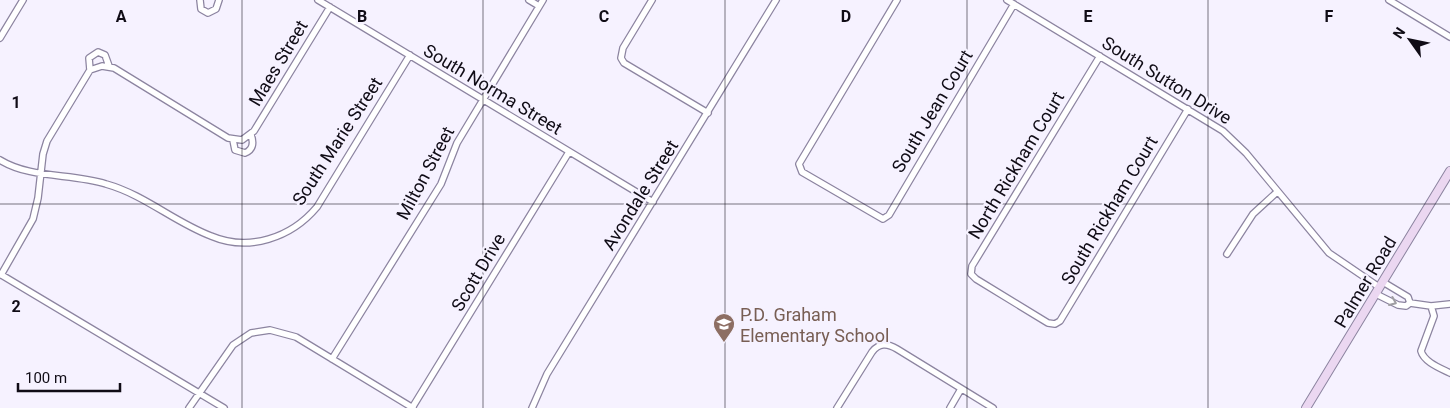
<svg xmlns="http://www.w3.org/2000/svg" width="1450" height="408" viewBox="0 0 1450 408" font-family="Roboto,sans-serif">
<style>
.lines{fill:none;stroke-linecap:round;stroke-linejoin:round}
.street-casing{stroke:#8c84a0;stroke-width:8}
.secondary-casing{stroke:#8c84a0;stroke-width:10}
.street{stroke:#fff;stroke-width:5.5}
.secondary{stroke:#ebd7f1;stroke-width:8}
.oneway{stroke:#9f9ea2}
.grid{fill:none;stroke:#100c16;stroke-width:1;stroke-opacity:0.55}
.labels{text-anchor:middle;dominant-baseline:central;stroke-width:4.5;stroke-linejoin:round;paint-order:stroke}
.street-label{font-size:18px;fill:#100c16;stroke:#f6f2ff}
.education-label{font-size:18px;fill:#785e54;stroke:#f6f2ff;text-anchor:start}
.grid-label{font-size:16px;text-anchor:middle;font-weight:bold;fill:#100c16;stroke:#f6f2ff;stroke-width:4.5;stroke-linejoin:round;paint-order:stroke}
</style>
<rect width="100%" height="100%" fill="#f6f2ff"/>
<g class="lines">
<g class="street-casing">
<path id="street" d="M200,0L201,9L208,13L216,9L219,0
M318,0L653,202
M529,0L539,6
M652,0L623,48L621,58L624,63L708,113
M897,0L799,164L802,172L883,219L889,215L1014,4
M1007,0L1223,131L1246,153L1329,253L1379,287
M1389,0L1450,37
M0,38L23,0
M1100,56L972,266L971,274L976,279L1048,323L1055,324L1060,321L1188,109
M90,70L89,58L98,52L105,55L109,66
M233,140L235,150L245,153C253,150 254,143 251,135
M0,160C31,179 72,173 106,184C145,195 174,222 211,236C249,252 291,238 317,207L410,55
M1227,254L1253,214L1277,192
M0,274L224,408
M1,275L33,219L38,198L43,154L47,141L90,70L102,66L114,68L228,138L242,140L254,131L330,7
M1383,282L1408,297L1410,303
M1376,294L1398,305L1406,306L1410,303L1431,306L1450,304
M1431,306L1434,316L1421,351C1424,362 1440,368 1450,373
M332,359L441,184L457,143L543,0
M189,408L233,345L251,333L270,330L296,337L413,408
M412,408L569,152
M532,408L547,374L776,0
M837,408L872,352C879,343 887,343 897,349L993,408
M950,408L961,389"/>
</g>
<g class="secondary-casing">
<path id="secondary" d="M1306,408L1450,171"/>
</g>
<use href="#street" class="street"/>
<use href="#secondary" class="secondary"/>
</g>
<defs><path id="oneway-chevron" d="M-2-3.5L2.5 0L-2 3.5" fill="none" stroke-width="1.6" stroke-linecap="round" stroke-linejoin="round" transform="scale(1.25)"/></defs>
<use class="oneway" href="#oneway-chevron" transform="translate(1393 302) rotate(23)"/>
<path class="grid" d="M242,0V408M483,0V408M725,0V408M967,0V408M1208,0V408M0,204H1450"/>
<defs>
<g id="school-pin" transform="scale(1.125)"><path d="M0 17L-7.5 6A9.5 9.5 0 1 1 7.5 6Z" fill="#8d6e63" stroke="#f6f2ff"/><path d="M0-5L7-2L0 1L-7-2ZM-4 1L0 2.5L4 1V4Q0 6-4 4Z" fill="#fff"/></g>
</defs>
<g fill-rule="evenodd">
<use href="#school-pin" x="724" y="324"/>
</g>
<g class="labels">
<g class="street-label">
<text transform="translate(278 63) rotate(-59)">Maes Street</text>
<text transform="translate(1167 80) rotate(32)">South Sutton Drive</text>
<text transform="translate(493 89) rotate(31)">South Norma Street</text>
<text transform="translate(932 111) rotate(-59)">South Jean Court</text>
<text transform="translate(337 141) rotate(-57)">South Marie Street</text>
<text transform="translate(1016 165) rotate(-59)">North Rickham Court</text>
<text transform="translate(425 173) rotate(-62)">Milton Street</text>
<text transform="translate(640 195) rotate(-58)">Avondale Street</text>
<text transform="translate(1109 210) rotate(-59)">South Rickham Court</text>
<text transform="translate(478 272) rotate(-59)">Scott Drive</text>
<text transform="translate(1365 282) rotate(-59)">Palmer Road</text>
</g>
<g class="education-label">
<text x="740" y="314">P.D. Graham<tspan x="740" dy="21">Elementary School</tspan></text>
</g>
</g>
<g class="grid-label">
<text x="121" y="22">A</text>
<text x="362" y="22">B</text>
<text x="604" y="22">C</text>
<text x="846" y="22">D</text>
<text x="1088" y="22">E</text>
<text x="1329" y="22">F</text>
<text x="16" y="108">1</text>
<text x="16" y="312">2</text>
</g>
<g transform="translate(1410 40) rotate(303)" stroke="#f6f2ff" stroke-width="4" paint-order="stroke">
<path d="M0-4L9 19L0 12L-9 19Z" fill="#100c16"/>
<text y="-8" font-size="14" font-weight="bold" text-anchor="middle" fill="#100c16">N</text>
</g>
<path d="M18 383v8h102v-8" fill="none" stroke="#100c16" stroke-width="2.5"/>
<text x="25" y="383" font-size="15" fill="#100c16" stroke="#f6f2ff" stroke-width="4" paint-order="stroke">100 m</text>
</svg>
